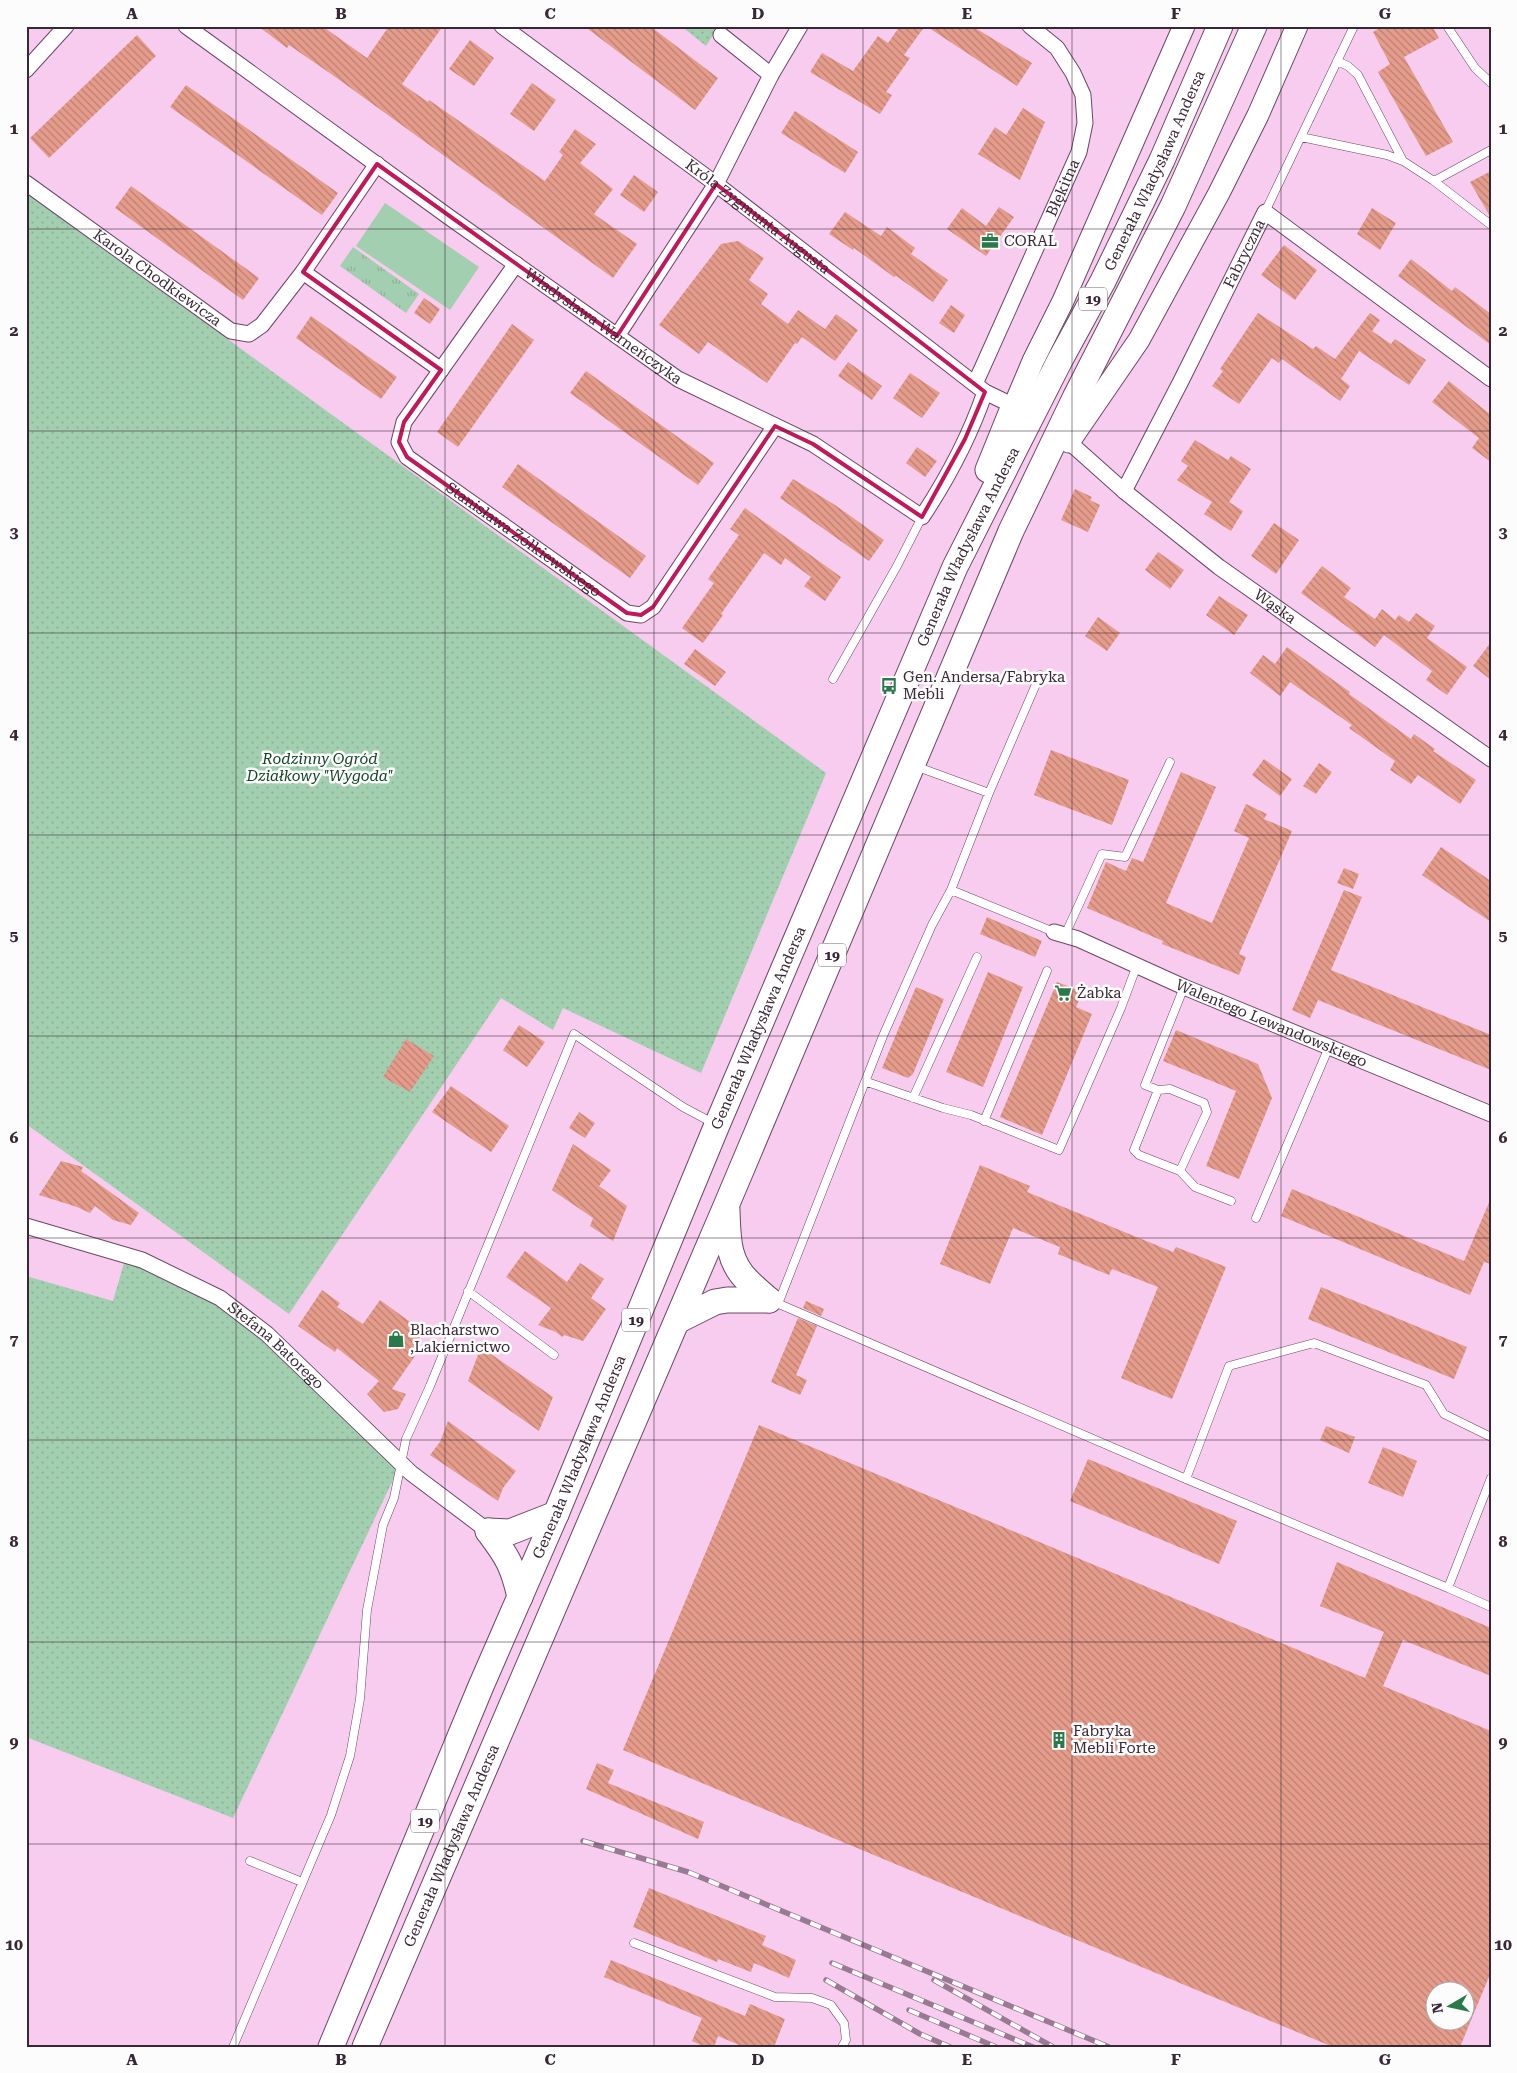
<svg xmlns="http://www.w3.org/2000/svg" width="1517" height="2073" viewBox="0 0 1517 2073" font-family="'Roboto Serif',serif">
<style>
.grass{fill:url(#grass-dots)}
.park{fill:url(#park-tufts)}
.pitch{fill:#a2cfaf}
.building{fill:url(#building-back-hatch);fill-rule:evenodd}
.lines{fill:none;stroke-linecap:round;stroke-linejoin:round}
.service-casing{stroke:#6b4764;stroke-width:9}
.minor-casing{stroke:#6b4764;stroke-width:17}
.secondary-casing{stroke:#6b4764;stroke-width:23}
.trunk-casing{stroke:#6b4764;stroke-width:27}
.service{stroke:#fff;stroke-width:8}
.minor{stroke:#fff;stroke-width:15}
.secondary{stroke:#fff;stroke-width:21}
.trunk{stroke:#fff;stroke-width:25}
.rail-casing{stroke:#987a92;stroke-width:5.5}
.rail{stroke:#fcfcfc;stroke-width:4;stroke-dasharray:11;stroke-linecap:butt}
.marked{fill:none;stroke:#c2185b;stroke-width:4;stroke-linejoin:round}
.grid{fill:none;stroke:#382734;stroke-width:1;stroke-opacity:0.55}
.labels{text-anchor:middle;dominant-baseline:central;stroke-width:5;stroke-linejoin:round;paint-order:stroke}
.shield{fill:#fcfcfc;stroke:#736770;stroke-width:1}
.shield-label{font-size:14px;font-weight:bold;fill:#382734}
.street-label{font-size:15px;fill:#382734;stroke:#fcfcfc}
.poi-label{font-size:15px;fill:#382734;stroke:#fcfcfc;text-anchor:start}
.park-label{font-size:15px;font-style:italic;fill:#124326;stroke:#fcfcfc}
.neatline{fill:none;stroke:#382734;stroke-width:2}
.grid-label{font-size:16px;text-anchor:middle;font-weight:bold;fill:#382734}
</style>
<defs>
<pattern id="grass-dots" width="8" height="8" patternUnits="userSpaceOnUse" patternTransform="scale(1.25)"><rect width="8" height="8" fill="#a2cfaf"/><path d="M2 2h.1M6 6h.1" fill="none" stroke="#8cb297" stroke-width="1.8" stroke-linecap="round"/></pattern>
<pattern id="park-tufts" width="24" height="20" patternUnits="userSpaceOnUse" patternTransform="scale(1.25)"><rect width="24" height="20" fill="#a2cfaf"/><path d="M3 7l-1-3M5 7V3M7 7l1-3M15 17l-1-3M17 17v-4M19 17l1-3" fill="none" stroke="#8cb297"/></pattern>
<pattern id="building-back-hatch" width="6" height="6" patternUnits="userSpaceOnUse" patternTransform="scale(1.25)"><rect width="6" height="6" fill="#e59c8b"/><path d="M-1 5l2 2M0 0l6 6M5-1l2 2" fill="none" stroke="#bb7f72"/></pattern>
</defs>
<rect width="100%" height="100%" fill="#f7ccee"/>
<path class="grass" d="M681,26H719L706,46Z
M26,193L826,773L701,1073L563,1008L553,1030L501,998L289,1314L26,1124Z
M126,1256L220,1299L401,1463L233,1818L26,1737V1276L113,1301Z"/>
<path class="park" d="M353,247L419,294L406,313L340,266Z"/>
<path class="pitch" d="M385,203L479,267L450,310L356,246Z"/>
<path class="building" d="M258,26H322L367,58L389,26H443L402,84L428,102L429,100L545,181L563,155L559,152L575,129L596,144L580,163L613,189L594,214L637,244L613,278L334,76L289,45L287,48Z
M584,26H650L718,78L695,110Z
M900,26H925L904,55L910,58L886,92L892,95L880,114L810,72L822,53L853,71L878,36L888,43Z
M926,26H972L1032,63L1017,86Z
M1383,26H1432L1439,38L1404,57L1453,142L1426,156L1378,72L1390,64L1373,32Z
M137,35L156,56L49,158L30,138Z
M470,40L494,58L474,86L449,69Z
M532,83L556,100L534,131L510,114Z
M186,85L338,193L322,215L170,107Z
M1023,108L1045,122L1020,180L978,154L995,127L1006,135Z
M795,111L858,152L845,173L781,133Z
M1491,171V218L1470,182Z
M634,175L658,192L644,212L620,195Z
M131,186L259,278L243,300L115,208Z
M999,207L1014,217L986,256L947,229L962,208L986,226Z
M1372,208L1396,223L1380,250L1357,234Z
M845,212L881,236L887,227L915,248L911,254L948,280L933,302L896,276L894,277L854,248L853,250L829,234Z
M738,241L764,258L749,280L768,294L761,304L788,324L798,310L825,329L836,314L858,330L835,361L802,337L797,344L795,343L767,383L708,342L699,354L659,325L721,244Z
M1284,245L1317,270L1295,300L1261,275Z
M1411,259L1452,291L1455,287L1491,314V345L1398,276Z
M424,298L440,309L430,324L414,313Z
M951,305L965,315L954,333L939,323Z
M1258,313L1313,349L1316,346L1335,359L1370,313L1380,320L1372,331L1391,344L1395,339L1426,360L1409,385L1359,351L1341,379L1350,386L1340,401L1282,359L1279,363L1272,358L1239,404L1212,386L1223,371L1220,369Z
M311,316L397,377L381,399L296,338Z
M512,324L534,340L458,447L437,432Z
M848,362L882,386L872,400L838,376Z
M586,371L714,463L698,485L570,393Z
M910,373L940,393L922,418L893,398Z
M1449,381L1491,415V462L1472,448L1479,438L1432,402Z
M1195,440L1228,460L1231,456L1251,469L1229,502L1243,511L1231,531L1204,514L1212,502L1177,480L1188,466L1181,461Z
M917,447L937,461L925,477L906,463Z
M518,464L646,556L630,578L502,487Z
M793,479L835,505L884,540L869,561L780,498Z
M1075,489L1092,497L1090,500L1100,505L1088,532L1061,520Z
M745,508L841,577L825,601L804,586L811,577L785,558L781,565L764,553L721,614L723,615L703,643L682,628L714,583L708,579L739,535L730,529Z
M1274,523L1299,540L1276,574L1251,556Z
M1158,552L1184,570L1170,589L1145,570Z
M1322,566L1351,588L1344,597L1375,619L1382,609L1395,620L1399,615L1409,622L1416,613L1435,626L1427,638L1467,667L1447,695L1426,680L1432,671L1384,635L1375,647L1301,593Z
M1219,596L1248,615L1234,635L1206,615Z
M1098,617L1120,633L1107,651L1085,636Z
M1491,642V680L1473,666Z
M1287,647L1350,692L1349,694L1411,739L1414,734L1435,749L1433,751L1476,780L1460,804L1418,775L1411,784L1390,770L1395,761L1349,728L1352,725L1290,682L1280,696L1250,673L1263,655L1275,664Z
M695,649L726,672L715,686L684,664Z
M1051,750L1129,780L1112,825L1034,795Z
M1264,759L1292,779L1280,796L1252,775Z
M1319,763L1332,772L1316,794L1303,786Z
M1181,772L1216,787L1166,903L1212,923L1249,838L1234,831L1246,804L1267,814L1264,819L1292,831L1239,954L1246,957L1239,975L1162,944L1163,941L1087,908L1106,862L1126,871L1132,858L1143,862Z
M1441,847L1491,881V922L1422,875Z
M1344,868L1359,874L1353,889L1337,883Z
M1344,890L1362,897L1331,970L1491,1035V1070L1318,1000L1310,1018L1292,1010Z
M987,917L1042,941L1035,957L980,934Z
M988,972L1023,987L983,1087L946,1072Z
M1057,982L1083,992L1076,1007L1092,1014L1042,1135L1000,1117Z
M916,987L944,999L913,1074L908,1078L882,1068Z
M519,1025L545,1042L527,1067L503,1050Z
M1176,1030L1258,1064L1272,1098L1239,1179L1206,1166L1236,1091L1163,1061Z
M406,1039L434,1056L410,1092L383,1077Z
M451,1086L509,1126L491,1152L432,1112Z
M579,1112L595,1123L585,1138L569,1128Z
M573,1144L611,1170L599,1186L627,1206L613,1241L590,1226L593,1218L552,1190Z
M61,1161L83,1167L81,1171L139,1213L131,1225L113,1220L95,1206L90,1213L77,1207L39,1195Z
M980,1165L1030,1186L1027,1192L1173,1252L1176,1247L1226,1267L1172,1399L1121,1378L1158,1287L1112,1269L1109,1275L1058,1254L1060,1247L1013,1228L990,1284L940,1264Z
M1292,1189L1464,1261L1491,1198V1264L1484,1262L1470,1295L1281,1216Z
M525,1251L567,1282L580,1263L604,1279L591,1298L606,1309L583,1341L564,1335L562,1337L556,1332L538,1325L551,1308L506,1277Z
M1321,1287L1467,1347L1454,1379L1308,1319Z
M322,1290L340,1303L337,1307L363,1324L380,1300L424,1332L410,1352L415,1356L392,1389L406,1394L398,1409L384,1412L367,1394L379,1381L337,1348L335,1352L298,1326Z
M806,1301L824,1309L821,1316L803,1308Z
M798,1318L817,1326L796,1375L807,1380L800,1395L771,1382Z
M481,1347L553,1397L539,1431L468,1381Z
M448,1421L516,1471L503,1488L498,1501L430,1455L440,1442Z
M759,1425L1365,1678L1384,1632L1320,1606L1337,1562L1491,1628V1676L1403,1640L1383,1686L1491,1731V1972L1460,2047H1333L623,1750ZM1434,1990H1464V2020H1434Z
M1326,1426L1355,1437L1349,1453L1320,1440Z
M1383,1447L1417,1461L1403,1497L1368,1483Z
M1088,1459L1237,1521L1219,1564L1070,1501Z
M597,1763L614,1770L608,1783L704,1822L698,1839L586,1789Z
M649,1888L766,1936L762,1945L796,1960L789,1978L754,1963L751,1972L718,1959L717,1962L633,1927Z
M611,1960L745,2016L750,2004L785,2019L774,2047H744L718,2036L714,2047H705L692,2041L702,2018L604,1977Z"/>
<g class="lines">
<g class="service-casing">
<path id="service" d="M1447,26L1475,68L1491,83
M1337,61L1348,66L1358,75L1403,161L1434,181L1491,225
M1301,137L1387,155L1403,161
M1434,181L1491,150
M1265,212L1354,26
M833,679L897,566L922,517
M915,766L989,793
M951,890L989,793L1040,675
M1065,935L1102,854L1125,857L1170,762
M1184,987L1145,1085L1158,1090L1134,1150L1139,1155L1180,1171L1195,1187L1231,1201
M867,1082L943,1108L971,1115L1059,1150L1121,1008L1137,965
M1158,1090L1170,1089L1204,1103L1207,1112L1180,1171
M913,1098L977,957
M984,1121L1047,971
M1256,1218L1329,1047
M468,1291L554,1355
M772,1301L1186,1479L1448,1588L1491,1478
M778,1304L883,1036L932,925L951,890L1054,932
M1186,1479L1229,1366L1314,1343L1426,1385L1444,1414L1491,1437
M1448,1588L1491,1607
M250,1861L302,1882
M634,1943L775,1997L812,1998L831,2005L844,2023L846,2040L842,2047
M233,2047L331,1815L350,1756L360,1699L367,1610L383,1525L394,1498L406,1439L430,1386L574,1034L683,1107L713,1123"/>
</g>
<g class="minor-casing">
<g id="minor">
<path id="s1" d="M186,26L449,217L678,379L813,444L922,517C947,479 970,436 985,392"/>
<path id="s2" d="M502,26L716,184L985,392L1014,406"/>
<path d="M721,35L771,75"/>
<path d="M26,70L66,26"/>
<path id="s3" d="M26,183L231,331L249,334L262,325L303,272L377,164"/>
<path id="s4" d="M516,264L404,422L399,442L407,457L627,613L641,615L653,607L775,426"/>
<path d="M303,272L441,370"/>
<path d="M617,336L716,184L771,75L800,26"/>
<path id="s5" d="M975,384L1079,152L1085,123L1083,95L1073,73L1057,48L1030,26"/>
<path id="s6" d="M1069,442L1124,491L1219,567L1491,759"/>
<path id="s7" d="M1124,491L1181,381L1265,212L1491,379"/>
<path id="s8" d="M1054,932L1078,939L1184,987L1491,1114"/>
<path id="s9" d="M26,1226L142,1260L220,1298L267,1334L411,1473L488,1531"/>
</g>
</g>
<g class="secondary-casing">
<path id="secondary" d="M1014,406L1033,361L1063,301L1184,26
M1069,442L1139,340L1219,193L1258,115L1297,26"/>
</g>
<g class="trunk-casing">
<g id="trunk">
<path d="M988,470L1014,406"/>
<path d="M727,1210C728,1237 727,1262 749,1282C755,1288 762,1294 769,1300"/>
<path d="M677,1321L715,1302L727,1300H769"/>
<path d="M488,1531C507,1556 513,1566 520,1597"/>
<path d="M488,1531L510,1532L556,1514"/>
<path id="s10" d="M331,2047L481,1686L556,1514L717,1125L955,567L1060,360L1103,281L1162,160L1220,26"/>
<path id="s11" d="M365,2047L726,1206L1011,531L1075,398L1173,206L1254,26"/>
</g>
</g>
<use href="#service" class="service"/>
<use href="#minor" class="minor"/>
<use href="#secondary" class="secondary"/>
<use href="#trunk" class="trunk"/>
<g class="rail-casing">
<path id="rail" d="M583,1841L688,1872L1109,2047
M832,1963L1033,2047
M826,1980L920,2034L950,2047
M934,1980L1053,2047
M909,2010L996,2047"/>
</g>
<use href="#rail" class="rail"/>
</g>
<path class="marked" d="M377,164L617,336L716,184L985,392L965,439L922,517L813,444L775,426L653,607L641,615L627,613L407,457L399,442L404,422L441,370L303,272Z"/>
<path class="grid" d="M236,26V2047M445,26V2047M654,26V2047M863,26V2047M1072,26V2047M1281,26V2047M26,229H1491M26,431H1491M26,633H1491M26,835H1491M26,1036H1491M26,1238H1491M26,1440H1491M26,1642H1491M26,1844H1491"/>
<defs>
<g id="office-bare" transform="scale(1.35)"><path d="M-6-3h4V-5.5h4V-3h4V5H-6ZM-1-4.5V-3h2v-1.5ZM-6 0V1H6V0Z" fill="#2a794a" stroke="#fcfcfc" stroke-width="2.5" paint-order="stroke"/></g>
<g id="bus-bare" transform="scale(1.35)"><path d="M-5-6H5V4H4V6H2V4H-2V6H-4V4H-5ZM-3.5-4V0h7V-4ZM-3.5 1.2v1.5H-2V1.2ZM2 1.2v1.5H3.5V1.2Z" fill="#2a794a" stroke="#fcfcfc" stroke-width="2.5" paint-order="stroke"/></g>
<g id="supermarket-bare" transform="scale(1.35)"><path d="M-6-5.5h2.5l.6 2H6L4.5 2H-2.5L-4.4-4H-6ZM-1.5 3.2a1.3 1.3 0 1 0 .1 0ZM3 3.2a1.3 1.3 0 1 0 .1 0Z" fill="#2a794a" stroke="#fcfcfc" stroke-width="2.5" paint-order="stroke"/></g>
<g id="shop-bare" transform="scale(1.35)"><path d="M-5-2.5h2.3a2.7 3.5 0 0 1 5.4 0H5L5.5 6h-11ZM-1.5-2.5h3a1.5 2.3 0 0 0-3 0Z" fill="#2a794a" stroke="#fcfcfc" stroke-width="2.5" paint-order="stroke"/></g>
<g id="building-bare" transform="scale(1.35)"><path d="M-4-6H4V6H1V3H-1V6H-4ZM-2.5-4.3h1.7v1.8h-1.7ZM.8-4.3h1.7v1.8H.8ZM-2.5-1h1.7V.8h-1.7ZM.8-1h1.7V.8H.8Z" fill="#2a794a" stroke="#fcfcfc" stroke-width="2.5" paint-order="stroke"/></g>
</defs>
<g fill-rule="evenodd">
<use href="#office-bare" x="990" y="241"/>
<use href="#bus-bare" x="889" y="686"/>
<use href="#supermarket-bare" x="1063" y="993"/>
<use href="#shop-bare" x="396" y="1339"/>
<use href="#building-bare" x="1059" y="1740"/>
</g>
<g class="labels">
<g class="shield">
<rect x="1079" y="287.5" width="28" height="23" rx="4"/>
<rect x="818" y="943.5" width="28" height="23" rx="4"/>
<rect x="622" y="1308.5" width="28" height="23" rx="4"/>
<rect x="411" y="1809.5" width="28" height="23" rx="4"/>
</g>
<g class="shield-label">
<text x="1093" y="299">19</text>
<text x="832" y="955">19</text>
<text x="636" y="1320">19</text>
<text x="425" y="1821">19</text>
</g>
<g class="street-label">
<text stroke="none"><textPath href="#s10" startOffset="2050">Generała Władysława Andersa</textPath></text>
<text stroke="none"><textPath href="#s5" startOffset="215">Błękitna</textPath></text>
<text stroke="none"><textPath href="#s2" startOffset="319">Króla Zygmunta Augusta</textPath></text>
<text stroke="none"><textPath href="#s7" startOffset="266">Fabryczna</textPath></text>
<text stroke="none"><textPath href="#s3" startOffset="162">Karola Chodkiewicza</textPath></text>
<text stroke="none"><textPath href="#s1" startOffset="514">Władysława Warneńczyka</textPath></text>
<text stroke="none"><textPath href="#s4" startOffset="374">Stanisława Żółkiewskiego</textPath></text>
<text stroke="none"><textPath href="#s10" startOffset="1630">Generała Władysława Andersa</textPath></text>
<text stroke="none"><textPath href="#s6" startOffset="264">Wąska</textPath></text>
<text stroke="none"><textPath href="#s8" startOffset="236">Walentego Lewandowskiego</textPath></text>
<text stroke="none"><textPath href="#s10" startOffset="1105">Generała Władysława Andersa</textPath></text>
<text stroke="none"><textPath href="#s9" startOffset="281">Stefana Batorego</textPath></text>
<text stroke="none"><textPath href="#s10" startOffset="640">Generała Władysława Andersa</textPath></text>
<text stroke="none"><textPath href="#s11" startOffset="219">Generała Władysława Andersa</textPath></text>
</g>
<g class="poi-label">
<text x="1004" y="241">CORAL</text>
<text x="903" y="677">Gen. Andersa/Fabryka<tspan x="903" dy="17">Mebli</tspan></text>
<text x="1077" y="993">Żabka</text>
<text x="410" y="1330">Blacharstwo<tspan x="410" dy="17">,Lakiernictwo</tspan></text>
<text x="1073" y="1731">Fabryka<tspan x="1073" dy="17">Mebli Forte</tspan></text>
</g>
<g class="park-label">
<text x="320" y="759">Rodzinny Ogród<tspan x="320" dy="17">Działkowy "Wygoda"</tspan></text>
</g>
</g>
<rect width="1517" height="2073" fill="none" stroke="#fcfcfc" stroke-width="55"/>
<g transform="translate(1450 2006) rotate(261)"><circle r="24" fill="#fcfcfc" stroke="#aea7ac"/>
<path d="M0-4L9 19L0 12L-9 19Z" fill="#2a794a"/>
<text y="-8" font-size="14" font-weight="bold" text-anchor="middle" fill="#382734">N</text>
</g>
<rect x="28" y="28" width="1462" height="2018" class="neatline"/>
<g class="grid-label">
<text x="132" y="19">A</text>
<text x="341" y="19">B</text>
<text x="550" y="19">C</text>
<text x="758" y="19">D</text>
<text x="967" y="19">E</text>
<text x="1176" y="19">F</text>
<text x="1385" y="19">G</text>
<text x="14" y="134">1</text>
<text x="1503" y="134">1</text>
<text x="14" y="336">2</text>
<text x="1503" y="336">2</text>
<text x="14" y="538">3</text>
<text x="1503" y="538">3</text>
<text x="14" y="739">4</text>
<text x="1503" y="739">4</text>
<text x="14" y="941">5</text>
<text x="1503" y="941">5</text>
<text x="14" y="1143">6</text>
<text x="1503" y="1143">6</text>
<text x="14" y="1345">7</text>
<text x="1503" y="1345">7</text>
<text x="14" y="1547">8</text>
<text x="1503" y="1547">8</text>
<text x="14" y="1748">9</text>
<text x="1503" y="1748">9</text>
<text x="14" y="1950">10</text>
<text x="1503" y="1950">10</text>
<text x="132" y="2065">A</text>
<text x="341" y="2065">B</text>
<text x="550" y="2065">C</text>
<text x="758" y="2065">D</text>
<text x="967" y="2065">E</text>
<text x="1176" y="2065">F</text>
<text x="1385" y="2065">G</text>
</g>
</svg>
